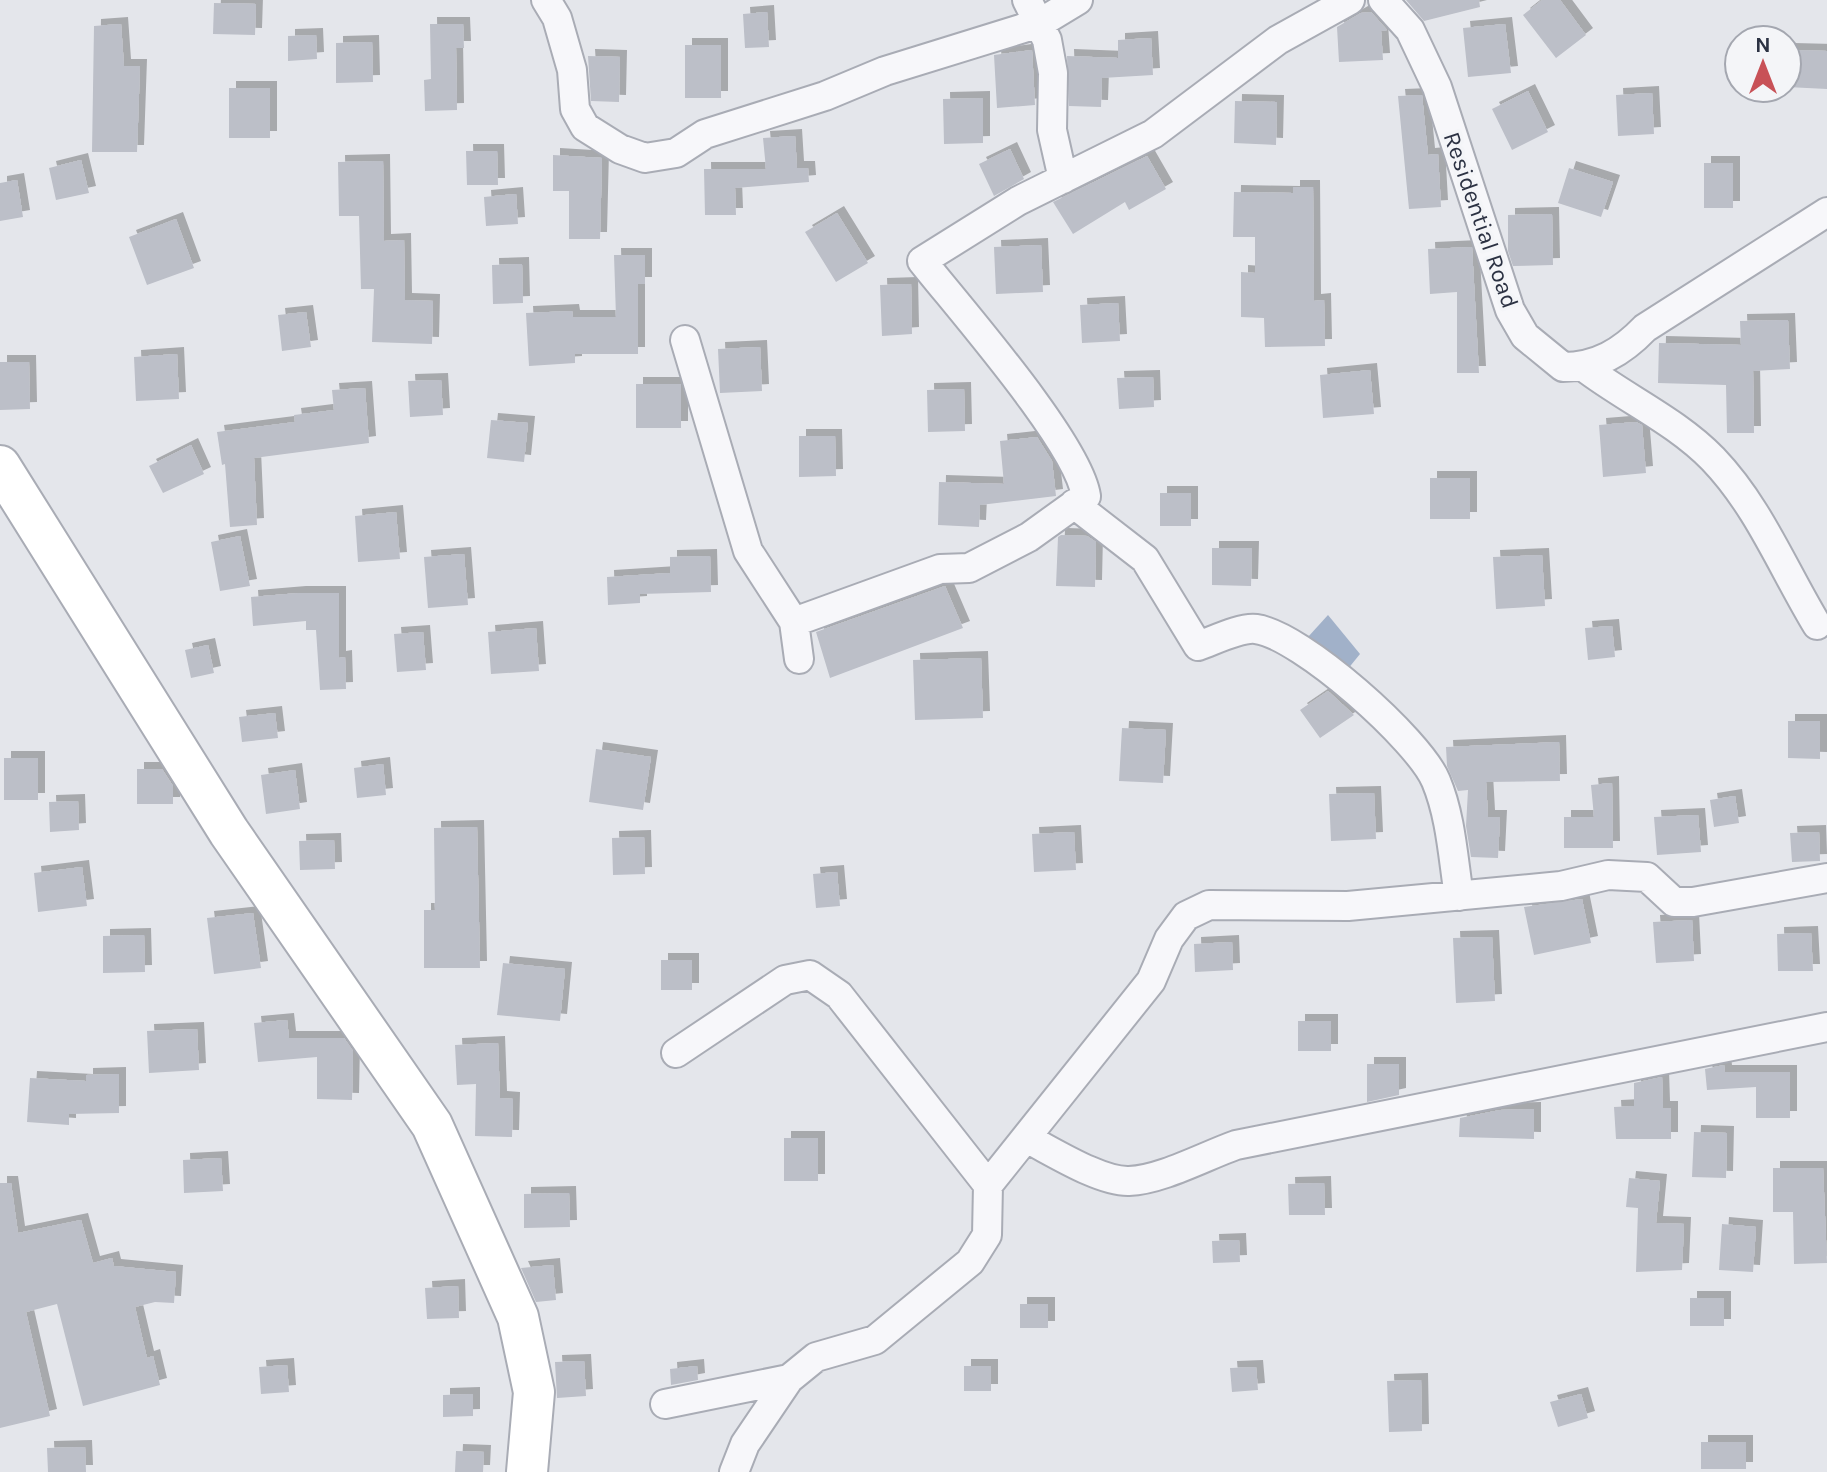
<svg xmlns="http://www.w3.org/2000/svg" width="1827" height="1472" viewBox="0 0 1827 1472" font-family="Karla,sans-serif">
<style>
.water{fill:#a1b1c9}
.building{fill:#bcbfc8;filter:url(#shadow)}
.lines{fill:none;stroke-linecap:round;stroke-linejoin:round}
.minor-casing{stroke:#a9acb5;stroke-width:32}
.secondary-casing{stroke:#a9acb5;stroke-width:44}
.minor{stroke:#f7f7fa;stroke-width:28}
.secondary{stroke:#fff;stroke-width:40}
.labels{text-anchor:middle;dominant-baseline:central;stroke-width:7;stroke-linejoin:round;paint-order:stroke}
.street-label{font-size:24px;fill:#2c3243;stroke:#f4f5f8}
</style>
<defs>
<filter id="shadow"><feDropShadow dx="7" dy="-7" stdDeviation="0" flood-color="#0004"/></filter>
</defs>
<rect width="100%" height="100%" fill="#e4e6eb"/>
<path class="water" d="M1328,615L1360,654L1343,675L1308,637Z"/>
<path class="building" d="M1406,0H1479L1480,7L1424,21Z
M1542,0H1560L1586,35L1556,58L1523,15Z
M214,3L256,4L255,35L213,34Z
M767,12L769,47L745,48L743,14Z
M1371,12L1387,30L1381,31L1383,60L1339,62L1337,27L1361,13Z
M121,24L124,66H140L137,152H92L94,26Z
M430,24H463L464,48H456L457,110L425,111L424,80L431,79Z
M1505,24L1511,73L1468,77L1463,28Z
M316,35L317,59L288,61V36Z
M1151,38L1153,75L1102,78L1101,107L1069,106L1067,56L1118,58V40Z
M372,42L373,82L336,83V43Z
M685,45H721V98H685Z
M1032,50L1035,105L997,108L994,55Z
M1787,50L1827,51V89L1787,87Z
M588,56L620,57L619,102L591,101Z
M229,88H270V138H229Z
M1528,91L1548,132L1512,150L1492,109Z
M1652,93L1654,134L1618,136L1616,95Z
M1422,95L1428,155L1438,154L1441,207L1409,209L1398,96Z
M983,98V143L944,144L943,99Z
M1235,101L1277,102L1276,145L1234,143Z
M795,136L797,168H808L809,182L735,188L736,215H705L704,169H766L763,138Z
M1010,149L1024,179L994,196L979,164Z
M466,151H497L498,185H467Z
M553,155L602,158L600,239H569V191H553Z
M1147,156L1166,189L1129,210L1125,202L1073,234L1053,202Z
M81,160L89,193L56,200L49,168Z
M383,161L384,241L404,240L405,300L433,301L432,344L372,342L374,289H361L359,216H339L338,162Z
M1704,163H1733V208H1704Z
M1569,168L1613,182L1601,217L1558,203Z
M17,180L23,217L0,221V183Z
M1293,187H1313L1314,301L1324,300L1325,346L1265,347L1264,318L1241,317V272L1255,273V237H1233L1234,192L1293,193Z
M516,194L518,224L486,226L484,197Z
M837,213L868,263L836,282L805,232Z
M1552,214L1553,265L1513,266L1508,251V215Z
M176,219L194,268L147,285L129,237Z
M1041,245L1043,292L996,294L994,247Z
M1472,247L1479,373H1457V292L1430,294L1428,249Z
M614,255H645V284H638V354H575V363L529,366L526,313L572,311L573,317H616Z
M522,264L523,303L493,304L492,265Z
M911,284L912,334L882,336L880,285Z
M1118,303L1120,341L1082,343L1080,305Z
M306,312L311,347L282,351L278,315Z
M1788,320L1790,369L1753,371L1754,433H1727L1726,385L1658,383L1659,343L1741,345L1740,321Z
M760,347L762,391L720,393L718,349Z
M177,354L179,399L136,401L134,357Z
M0,362H29L30,409L0,410Z
M1370,370L1374,414L1323,418L1320,375Z
M1153,377L1154,407L1119,409L1117,378Z
M441,380L443,415L410,417L408,381Z
M636,384H681V428H636Z
M365,388L369,443L254,458L257,525L230,527L225,464L222,465L217,432L295,422L294,415L334,410L332,390Z
M964,389L965,431L928,432L927,390Z
M491,420L528,423L524,462L487,458Z
M1636,422L1642,425L1646,473L1603,477L1599,425Z
M799,436H835L836,476L799,477Z
M1037,437L1052,461L1056,496L980,505L979,527L938,525L939,482L1004,484L1000,441Z
M191,445L204,474L163,493L149,466Z
M1430,478H1470V519H1430Z
M1160,493H1191V526H1160Z
M396,512L400,559L358,562L355,516Z
M1061,535L1087,536L1096,542L1095,587L1056,586L1058,537Z
M240,536L250,586L220,591L211,542Z
M1212,548H1252L1251,586L1212,585Z
M464,554L468,605L428,608L424,557Z
M1542,555L1545,606L1496,609L1493,557Z
M710,556L711,592L640,594V603L608,605L607,577L670,573V557Z
M945,586L963,628L830,678L816,632Z
M299,593H339V658L345,657L346,689L320,690L316,630H306V621L253,626L251,597Z
M1612,626L1615,657L1588,660L1585,628Z
M536,628L539,671L491,674L488,632Z
M423,632L426,670L397,672L394,634Z
M208,645L214,673L191,678L185,650Z
M981,658L983,718L915,720L913,660Z
M1328,691L1354,715L1320,738L1300,710Z
M275,713L278,738L242,742L239,717Z
M1788,721H1820V759L1788,758Z
M1122,728L1166,730L1163,783L1119,781Z
M1559,742L1560,781L1486,782L1488,817H1500L1498,858L1471,857L1466,826L1468,790L1458,791L1447,766L1446,747Z
M596,749L651,757L643,810L589,802Z
M4,758H38V800H4Z
M383,764L386,795L357,798L354,768Z
M137,769H162L173,786V804H137Z
M295,770L300,809L266,814L261,775Z
M1612,783L1613,848H1564V817H1594L1591,785Z
M1374,793L1376,839L1331,841L1329,794Z
M1735,796L1739,823L1714,827L1710,800Z
M78,801L79,830L50,832L49,802Z
M1698,815L1701,852L1657,855L1654,817Z
M477,827L480,968H424V910H435L434,828Z
M1074,832L1076,870L1034,872L1032,834Z
M1819,832L1820,861L1792,862L1790,833Z
M644,837L645,874L613,875L612,838Z
M334,840L335,869L300,870L299,841Z
M82,867L87,906L38,912L34,873Z
M837,872L840,906L816,908L813,874Z
M1582,899L1591,943L1534,955L1524,907Z
M253,913L261,968L214,974L207,918Z
M1692,920L1694,961L1656,963L1653,922Z
M1811,933L1813,971H1778L1777,934Z
M144,935L145,972L103,973V936Z
M1492,937L1495,1001L1456,1003L1453,938Z
M1232,942L1233,970L1195,972L1194,944Z
M661,960H692V990H661Z
M503,963L565,969L560,1021L497,1015Z
M287,1020L289,1038H344L353,1051L352,1100L317,1099V1057L258,1062L254,1023Z
M1298,1021H1331V1051H1298Z
M197,1029L199,1070L149,1073L147,1031Z
M498,1043L500,1098L513,1099L512,1137L475,1136L476,1084L457,1085L455,1045Z
M1367,1064H1399V1095L1367,1102Z
M1724,1065L1725,1072H1790V1118H1756V1087L1707,1090L1705,1069Z
M119,1074V1113L69,1114V1125L27,1122L30,1078L86,1081V1075Z
M1662,1077L1663,1108H1671V1139H1616L1614,1107L1634,1106V1083Z
M1534,1109V1139L1459,1137L1460,1118L1500,1110Z
M1694,1132L1727,1133L1726,1178L1692,1177Z
M784,1138H818V1181H784Z
M221,1158L223,1191L184,1193L183,1160Z
M1773,1168H1823L1827,1263L1794,1264L1793,1212H1773Z
M1629,1178L1660,1181L1656,1223L1684,1224L1682,1270L1636,1272L1638,1208L1626,1207Z
M0,1183H11L18,1233L81,1220L93,1263L112,1258L114,1266L176,1272L174,1303L155,1302L135,1307L147,1358L153,1356L160,1385L83,1406L57,1304L26,1312L50,1416L0,1428Z
M1324,1183L1325,1215H1289L1288,1184Z
M569,1193L570,1227L524,1228V1194Z
M1722,1224L1756,1227L1753,1272L1719,1270Z
M1239,1240L1240,1262L1213,1263L1212,1241Z
M553,1265L556,1300L536,1302L521,1268Z
M458,1286L459,1318L427,1319L425,1288Z
M1690,1298H1724V1326H1690Z
M1020,1304H1048V1328H1020Z
M584,1361L586,1396L557,1398L555,1362Z
M287,1365L289,1392L261,1394L259,1367Z
M697,1366L698,1380L671,1385L670,1369Z
M964,1366H991V1391H964Z
M1256,1367L1258,1390L1232,1392L1230,1368Z
M1421,1380L1422,1431L1389,1432L1387,1381Z
M473,1394V1416L443,1417V1395Z
M1581,1394L1588,1418L1558,1427L1550,1402Z
M1701,1442H1746V1469H1701Z
M85,1447L86,1472H48L47,1448Z
M456,1451L484,1452L483,1472H455Z"/>
<g class="lines">
<g class="minor-casing">
<path id="minor" d="M546,0L557,18L572,70L575,109L585,127L620,149L645,158L676,153L705,134L825,96L885,71L1040,23L1078,0
M1027,0L1047,40L1053,73L1052,130L1063,179
M1383,0L1410,30L1437,87L1510,310L1525,336L1563,367C1597,367 1622,352 1645,328L1827,212
M685,340L748,551L794,622L940,569L969,568L1029,537L1086,496C1078,443 960,309 922,261L1018,201L1153,134L1278,40L1350,0
M1584,367C1626,399 1676,421 1713,459C1759,507 1783,569 1817,625
M1074,504L1145,559L1198,646C1213,641 1240,627 1256,629C1301,635 1419,740 1436,781C1451,817 1453,858 1459,896
M794,622L799,659
M676,1053L785,980L810,975L839,995L988,1185
M1026,1138C1052,1151 1100,1182 1129,1181C1161,1180 1205,1156 1236,1145L1827,1027
M665,1404L789,1379L816,1357L875,1340L970,1262L987,1235L988,1185L1151,981L1169,939L1186,916L1209,905L1348,906L1561,886L1608,875L1647,877L1674,902H1693L1827,878
M734,1472L745,1444L789,1379"/>
</g>
<g class="secondary-casing">
<path id="secondary" d="M0,466L229,832L432,1125L518,1317L534,1392L527,1472"/>
</g>
<use href="#minor" class="minor"/>
<use href="#secondary" class="secondary"/>
</g>
<g class="labels">
<g class="street-label">
<text transform="translate(1481 220) rotate(71)">Residential Road</text>
</g>
</g>
<g transform="translate(1763 64)"><circle r="38" fill="#f4f5f8" stroke="#a4a7b0" stroke-width="2"/>
<path d="M0-6L14 30L0 20L-14 30Z" fill="#c85157"/>
<text y="-12" font-size="22" font-weight="bold" text-anchor="middle" fill="#2c3243">N</text>
</g>
</svg>
